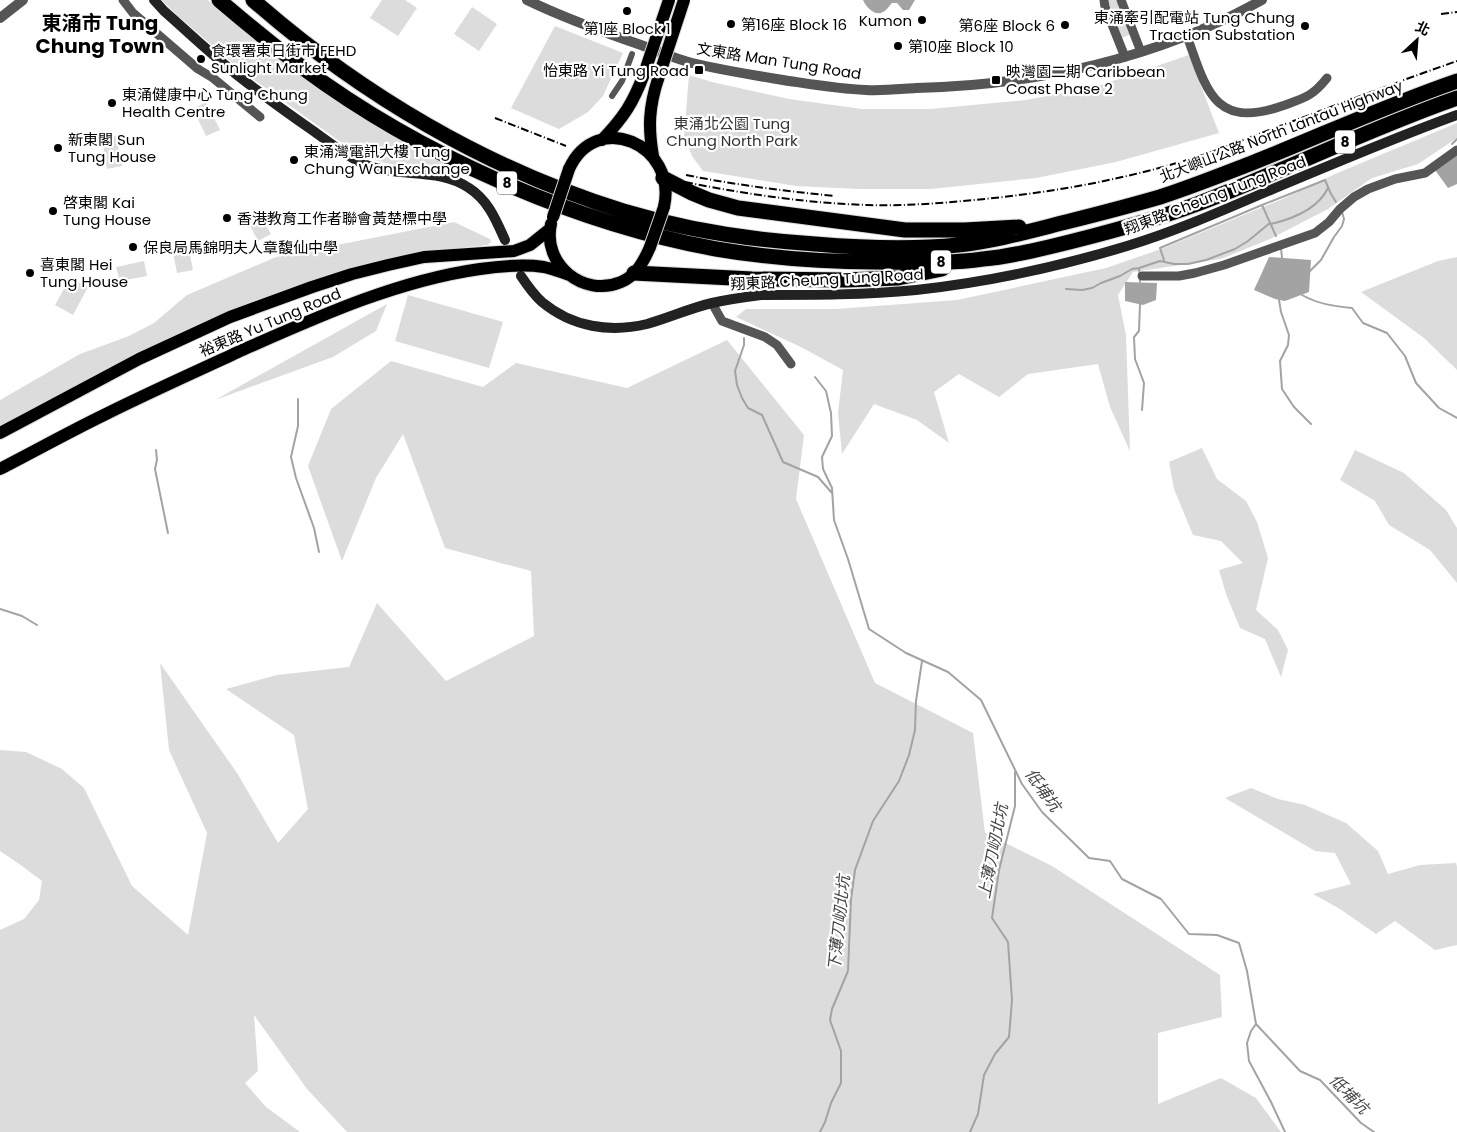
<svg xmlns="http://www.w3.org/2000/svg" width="1457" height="1132" viewBox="0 0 1457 1132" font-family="Poppins,'Noto Sans TC',sans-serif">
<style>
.green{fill:#dcdcdc}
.water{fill:#a3a3a3}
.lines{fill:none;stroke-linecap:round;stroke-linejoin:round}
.stream{stroke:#a3a3a3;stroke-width:2}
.primary-casing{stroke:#dbdbdb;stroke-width:14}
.motorway-casing{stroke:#dbdbdb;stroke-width:17}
.pedestrian{stroke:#555;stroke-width:6}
.minor{stroke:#555;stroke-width:9}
.tertiary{stroke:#555;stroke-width:10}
.secondary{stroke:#222;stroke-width:10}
.primary{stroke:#000;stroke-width:12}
.motorway{stroke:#000;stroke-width:15}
.rail{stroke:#000;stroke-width:2;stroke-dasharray:8 2.5 1 2.5;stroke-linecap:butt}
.primary-bridge-casing{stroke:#dbdbdb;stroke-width:14;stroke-linecap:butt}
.primary-bridge{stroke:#000;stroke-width:12}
.poi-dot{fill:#000;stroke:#fff;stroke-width:2}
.labels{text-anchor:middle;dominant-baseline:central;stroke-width:4.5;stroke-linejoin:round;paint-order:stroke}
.shield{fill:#fff;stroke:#4c4c4c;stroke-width:1}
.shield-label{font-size:14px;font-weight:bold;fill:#000}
.poi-label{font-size:15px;fill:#000;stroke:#fff;text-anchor:start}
.street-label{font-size:15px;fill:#000;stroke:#fff}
.park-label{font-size:15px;fill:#333;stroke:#fff}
.water-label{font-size:16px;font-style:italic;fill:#444;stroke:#fff}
.district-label{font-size:20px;font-weight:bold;fill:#000;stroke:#fff}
</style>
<rect width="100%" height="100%" fill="#fff"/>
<path class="green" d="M161,0H208C282,67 365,123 455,168L453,171L394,165L374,160L353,151L242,71L179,17Z
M382,0H405L417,8L398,36L370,18Z
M1109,0H1116L1118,2L1131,34L1122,38L1109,5Z
M472,7L497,24L479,51L454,34Z
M555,26L623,53L603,96L588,112L559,129L511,108Z
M1189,55L1219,133L1116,162L1036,178L931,189H859L796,186L703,171L692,156L684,136L689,75L712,82L789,99L862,109H930L1026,100L1095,87Z
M206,102L220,130L206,136L193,109Z
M1457,123V138L1418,164L1372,178L1328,209L1270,239L1221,259L1133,272L1118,295L1126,335L1130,451L1110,407L1098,364L1028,374L999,397L959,374L934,392L949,443L917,420L874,404L842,454L838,413L843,370L803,348L736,317L746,309H836L957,300L1106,268L1164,248L1285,198L1335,174Z
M116,136L122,166L107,169L102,138Z
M258,210L271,234L258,241L245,216Z
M454,222L490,239L491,242L488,245L442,250L386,259L330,275L0,428V400L80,354L129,336L154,323L187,295L276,257Z
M187,239L193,270L177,273L171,242Z
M1457,257V370L1424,338L1361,292L1438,261Z
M144,261L147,276L120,281L116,267Z
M70,278L88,287L73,315L55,305Z
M408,295L503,322L489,368L395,341Z
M387,304L376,331L333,357L215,400Z
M727,340L804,435L796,499L875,683L973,733L985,833L1052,866L1220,975L1222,1017L1158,1033V1104L1221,1078L1256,1098L1281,1132H347L307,1089L254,1015L258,1071L245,1083L266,1107L300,1132H0V930L24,919L39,900L42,881L22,866L0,851V750L26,752L62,769L84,788L132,886L188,935L207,833L169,750L160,663L237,773L278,843L308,809L294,735L226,689L277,675L349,667L377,603L446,681L534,636L531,571L445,548L403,434L376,478L342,561L308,466L331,409L391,361L483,387L516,363L627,388Z
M1202,448L1217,479L1246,501L1257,522L1268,558L1256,610L1278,630L1288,650L1281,677L1265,639L1240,628L1226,594L1219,570L1243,563L1221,541L1193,535L1174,489L1169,462Z
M1355,450L1404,473L1446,510L1457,528V583L1430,550L1389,525L1375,501L1340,480Z
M1251,788L1278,799L1305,805L1346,823L1378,851L1388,874L1420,865L1456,863L1457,867V945L1435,950L1395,921L1376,934L1340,909L1313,894L1351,884L1335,853L1315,851L1225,798Z"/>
<path class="water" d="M863,0H915L909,10H903L897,3H892C890,5 886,11 883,12C875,17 866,7 863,0Z
M1457,154V184L1448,188L1435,170Z
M1269,257L1311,260L1309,292L1285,301L1275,299L1254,290Z
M1125,282L1157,283L1156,300L1143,305L1125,301Z"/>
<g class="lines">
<path class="stream" d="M1452,144L1457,139
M1262,205L1276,236
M1271,224C1292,219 1318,209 1328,188
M1281,248L1282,258
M1164,260L1160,248L1262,205L1325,180L1331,194L1336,202
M1139,268L1140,282
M1310,271L1321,260L1334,237L1342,226L1344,219L1342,212
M1066,289L1082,290L1092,288L1101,283L1120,276L1132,269L1139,268L1160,261L1174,264H1188L1206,260L1235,249L1248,241L1270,223
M1302,295C1318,304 1333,306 1352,308L1363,323L1387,333L1405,356L1416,383L1439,408L1457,418
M1279,300L1281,312L1289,335L1288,345L1280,361L1282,389L1294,407L1311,424
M1140,304L1139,331L1134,337L1135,359L1144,383L1142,410
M744,338V345L735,371L737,385L742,398L748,408L762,415L783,462L818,477L832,493
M815,377L826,391L831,413L832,436L822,457L823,469L832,488L834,520L848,559L869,629L906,653L948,672L981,700L1022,784L1042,812L1089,858L1110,861L1122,879L1161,899L1189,934L1217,935L1239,943L1247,971L1256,1024L1300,1071L1320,1080L1361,1123L1374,1132
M298,399V426L291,457L296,478L314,528L319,552
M156,450L157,460L155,469L168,533
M0,609L22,616L37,625
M1256,1024L1251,1031L1247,1043L1249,1061L1271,1102L1285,1132
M820,1132L825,1122L831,1103L841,1083V1051L830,1020L832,1009L848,971L851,899L855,870L873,821L899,781L909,755L915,730L916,701L922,661
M970,1132L978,1114L984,1075L995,1054L1009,1037L1012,1000L1008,942L992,918L999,870L1015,806V772"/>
<g class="primary-casing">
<path id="primary" d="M602,140C624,117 633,103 644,74
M653,156C648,127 649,107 658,79
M569,169C596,109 678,144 664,207
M551,224C542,264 583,298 621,282C636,276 644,261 650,247
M0,433L139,359L230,317L312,287L352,274L388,265L424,257L514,251L530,245L550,229
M0,469C35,451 69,432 104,415C148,393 193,373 238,352C315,318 395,281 480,269C501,266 523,264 544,267C553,269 561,272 569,275"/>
</g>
<g class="motorway-casing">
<path id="motorway" d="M219,0C246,23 274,46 303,68C419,154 573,223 716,249C769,258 823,262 876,262C912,262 948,264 983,259C1005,257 1028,252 1049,247C1099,235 1149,222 1197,204C1284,171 1368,129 1457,98
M253,0C360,94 487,169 623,211C686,230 750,240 815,244C863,248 911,250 958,245C995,241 1030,231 1066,222C1098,214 1129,206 1160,197C1191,187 1221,175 1252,163C1320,136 1387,105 1457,81
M663,178L692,193L709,200L738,208L905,230H965L1019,227
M634,273L752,279L845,280L898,278L942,269"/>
</g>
<path class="pedestrian" d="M612,96L622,81L632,54"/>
<path class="minor" d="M123,0L133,13L198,69L213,78L260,117
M1104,0L1105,7L1125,57
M1121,0L1141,52
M1187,36C1206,89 1214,130 1282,106C1304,98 1312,97 1327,78
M1142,276H1179L1195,273L1224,265L1315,233L1329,222L1340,209L1354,197L1368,189L1395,179L1425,173L1457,150
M712,303L722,321L765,337L777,345L791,364"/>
<path class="tertiary" d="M527,0C564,18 603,32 641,45C658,51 675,59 692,63C722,70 752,75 783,80C810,84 838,89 866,90C883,91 900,89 916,88C1036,85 1157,59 1262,0
M0,18L23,0"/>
<path class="secondary" d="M154,0L164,11C188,32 211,54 236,74C260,93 286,112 312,130C329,142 347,157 366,165C399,178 439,167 469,188C488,200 496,220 505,240
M521,276C527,285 534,295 542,302C572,327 610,333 647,324C669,318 690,308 712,303C729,299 745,297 761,295C813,295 865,295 916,290C988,282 1058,267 1127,246C1173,232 1217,213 1261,194C1326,167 1391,139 1457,115"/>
<use href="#primary" class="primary"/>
<use href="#motorway" class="motorway"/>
<path class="rail" d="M1441,14L1457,12
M495,118L566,146
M686,175C736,185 785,191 835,196
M685,182C745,194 806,203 867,205C899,206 931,204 963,201C1045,194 1127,180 1206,154C1233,144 1261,133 1288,123C1344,102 1400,81 1457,61"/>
<g class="primary-bridge-casing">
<path id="primary-bridge" d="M644,74L669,0
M658,79L684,0
M553,217L569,169
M650,247L664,207"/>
</g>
<use href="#primary-bridge" class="primary-bridge"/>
</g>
<g class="poi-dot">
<circle cx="627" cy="11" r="5"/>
<circle cx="922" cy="20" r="5"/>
<circle cx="731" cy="24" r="5"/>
<circle cx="1065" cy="25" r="5"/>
<circle cx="1305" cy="26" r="5"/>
<circle cx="898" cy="46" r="5"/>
<circle cx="201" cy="59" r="5"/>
<rect x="694" y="65" width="10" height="10" rx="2.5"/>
<rect x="991" y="75" width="10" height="10" rx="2.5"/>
<circle cx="112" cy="103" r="5"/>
<circle cx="58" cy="148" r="5"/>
<circle cx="294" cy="160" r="5"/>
<circle cx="53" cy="211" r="5"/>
<circle cx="227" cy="218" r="5"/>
<circle cx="133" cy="247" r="5"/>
<circle cx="30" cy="273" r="5"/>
</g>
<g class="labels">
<g class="shield">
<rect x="1335" y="130.5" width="20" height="23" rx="4"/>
<rect x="497" y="171.5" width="20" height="23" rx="4"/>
<rect x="931" y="250.5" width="20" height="23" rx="4"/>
</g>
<g class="shield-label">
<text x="1345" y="142">8</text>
<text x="507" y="183">8</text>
<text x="941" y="262">8</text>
</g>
<g class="poi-label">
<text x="1295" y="17" text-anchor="end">東涌牽引配電站 Tung Chung<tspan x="1295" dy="17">Traction Substation</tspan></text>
<text x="912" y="20" text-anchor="end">Kumon</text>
<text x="741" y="24">第16座 Block 16</text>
<text x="1055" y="25" text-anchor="end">第6座 Block 6</text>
<text x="627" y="28" text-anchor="middle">第1座 Block 1</text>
<text x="908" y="46">第10座 Block 10</text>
<text x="211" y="50">食環署東日街市 FEHD<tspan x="211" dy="17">Sunlight Market</tspan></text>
<text x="689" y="70" text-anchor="end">怡東路 Yi Tung Road</text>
<text x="1006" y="71">映灣園二期 Caribbean<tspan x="1006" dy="17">Coast Phase 2</tspan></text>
<text x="122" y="94">東涌健康中心 Tung Chung<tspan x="122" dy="17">Health Centre</tspan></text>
<text x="68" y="139">新東閣 Sun<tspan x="68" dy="17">Tung House</tspan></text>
<text x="304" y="151">東涌灣電訊大樓 Tung<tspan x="304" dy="17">Chung Wan Exchange</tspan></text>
<text x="63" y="202">啓東閣 Kai<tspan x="63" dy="17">Tung House</tspan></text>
<text x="237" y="218">香港教育工作者聯會黃楚標中學</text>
<text x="143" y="247">保良局馬錦明夫人章馥仙中學</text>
<text x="40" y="264">喜東閣 Hei<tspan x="40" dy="17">Tung House</tspan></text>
</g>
<g class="street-label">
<text transform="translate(779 61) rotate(9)">文東路 Man Tung Road</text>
<text transform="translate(1281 131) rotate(-21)">北大嶼山公路 North Lantau Highway</text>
<text transform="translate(1215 195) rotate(-21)">翔東路 Cheung Tung Road</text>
<text transform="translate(827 279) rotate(-3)">翔東路 Cheung Tung Road</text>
<text transform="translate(270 322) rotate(-23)">裕東路 Yu Tung Road</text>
</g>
<g class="park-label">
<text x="732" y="123">東涌北公園 Tung<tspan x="732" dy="17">Chung North Park</tspan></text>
</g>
<g class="water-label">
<text transform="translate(1043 790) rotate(54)">低埔坑</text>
<text transform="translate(993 851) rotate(-79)">上薄刀屻北坑</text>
<text transform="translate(839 923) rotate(-84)">下薄刀屻北坑</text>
<text transform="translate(1349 1094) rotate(45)">低埔坑</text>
</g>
<g class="district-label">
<text x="100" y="23">東涌市 Tung<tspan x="100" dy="23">Chung Town</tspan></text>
</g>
</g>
<g transform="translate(1417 40) rotate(26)" stroke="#ffffff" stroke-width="4" paint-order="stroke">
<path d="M0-4L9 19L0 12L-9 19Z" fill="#000000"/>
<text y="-8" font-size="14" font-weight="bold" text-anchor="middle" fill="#000000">北</text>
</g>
</svg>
